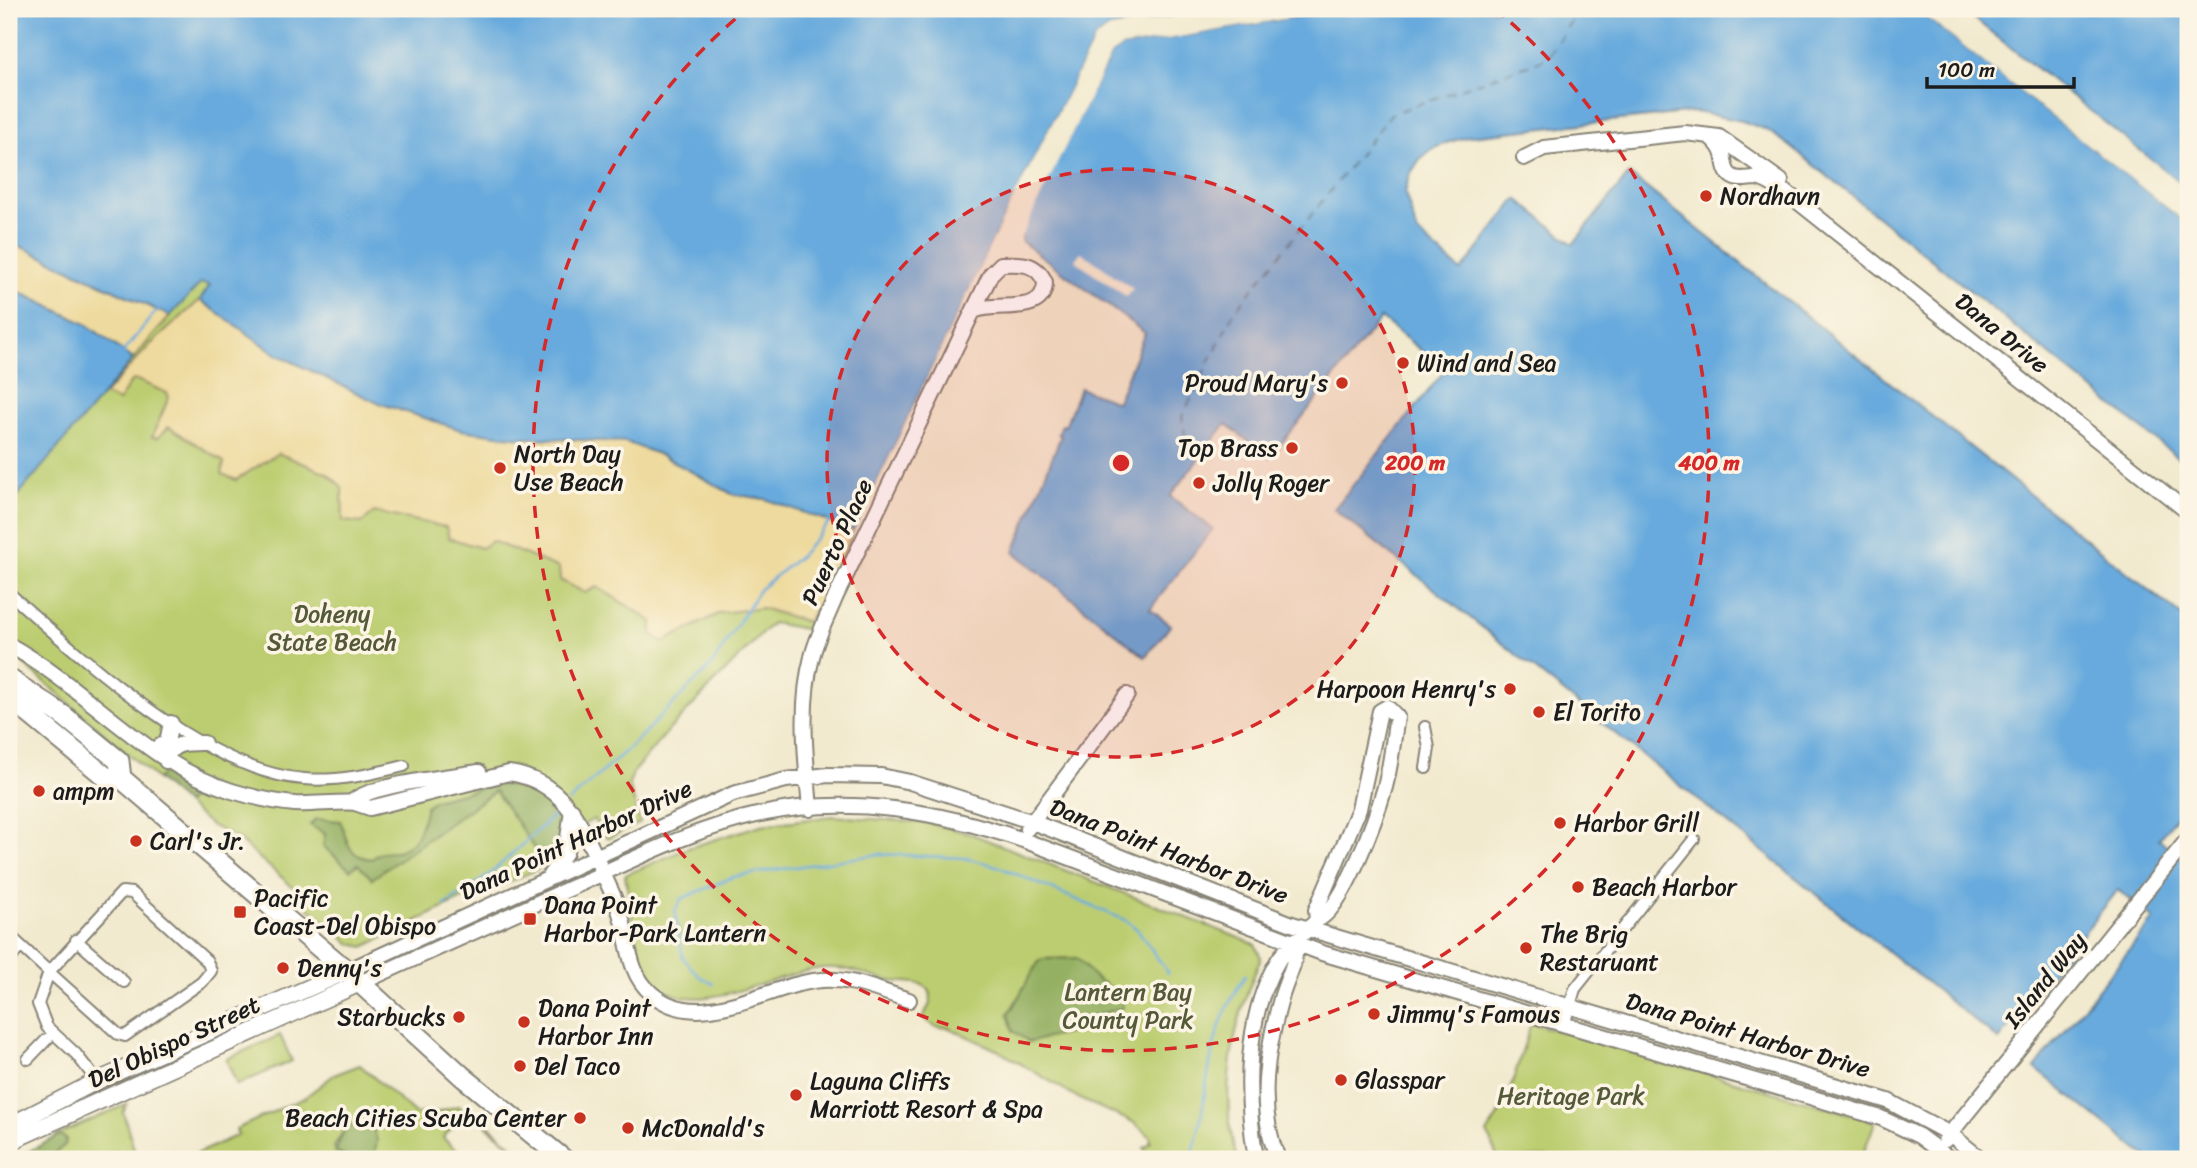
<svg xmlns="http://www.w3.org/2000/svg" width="2197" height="1168" viewBox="0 0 2197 1168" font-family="Sriracha,sans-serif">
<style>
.green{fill:#bbcd70;stroke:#6c7446;stroke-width:2}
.forest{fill:#94b062;stroke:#58663f;stroke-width:2}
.sand{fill:#eeda9e;stroke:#857b5d;stroke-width:2}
.water{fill:#68aadd;stroke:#42637c;stroke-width:2}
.pier{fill:#f2eacf}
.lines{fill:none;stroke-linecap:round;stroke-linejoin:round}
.stream{stroke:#68aadd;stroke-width:2.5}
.ferry{stroke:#3a5569;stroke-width:2;stroke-dasharray:9 7;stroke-linecap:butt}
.street-casing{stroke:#878376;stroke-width:14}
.secondary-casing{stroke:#878376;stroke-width:18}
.primary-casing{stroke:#878376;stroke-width:19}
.highway-casing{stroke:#878376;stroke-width:23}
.street{stroke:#fff;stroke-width:10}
.secondary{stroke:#fff;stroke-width:14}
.primary{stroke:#fff;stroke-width:16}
.highway{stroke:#fff;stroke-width:19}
.ring{fill:none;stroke:#d62828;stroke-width:3.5;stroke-dasharray:12 9}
.poi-dot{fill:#c8321e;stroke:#fcf5e5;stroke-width:2.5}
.labels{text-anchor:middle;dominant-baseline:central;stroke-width:7;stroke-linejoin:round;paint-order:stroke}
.poi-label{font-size:24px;fill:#1c1c1c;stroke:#fcf5e5;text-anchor:start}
.street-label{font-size:24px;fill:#1c1c1c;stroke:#fcf5e5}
.park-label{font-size:24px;fill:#545a39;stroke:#fcf5e5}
.centre{fill:#d62828;stroke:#fcf5e5;stroke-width:3.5}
.ring-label{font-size:21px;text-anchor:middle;font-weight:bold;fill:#d62828;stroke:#fcf5e5;stroke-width:7;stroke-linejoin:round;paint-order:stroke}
</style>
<rect width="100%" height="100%" fill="#fcf5e5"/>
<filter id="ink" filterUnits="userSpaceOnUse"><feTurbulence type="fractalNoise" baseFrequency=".0143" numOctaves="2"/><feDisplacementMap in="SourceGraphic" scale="14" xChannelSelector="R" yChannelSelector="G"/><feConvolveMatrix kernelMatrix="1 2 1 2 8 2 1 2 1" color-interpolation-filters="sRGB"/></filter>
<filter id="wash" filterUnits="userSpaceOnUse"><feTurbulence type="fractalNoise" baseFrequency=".00686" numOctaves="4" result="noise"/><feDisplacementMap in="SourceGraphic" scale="28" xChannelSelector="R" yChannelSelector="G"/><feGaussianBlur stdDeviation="1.57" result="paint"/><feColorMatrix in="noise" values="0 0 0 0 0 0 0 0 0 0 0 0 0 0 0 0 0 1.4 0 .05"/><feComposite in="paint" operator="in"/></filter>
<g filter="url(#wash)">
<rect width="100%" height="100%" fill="#f2eacf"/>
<path class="green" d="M9,241L207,282L319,375L376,402L854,530L828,588L831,591L810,630L772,623L668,731L634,771L629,784L640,823L609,838L604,836L594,819L567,834L552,863L466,901L464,898L364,947L351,944L306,906L309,901L235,837L210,825L9,651Z
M833,816L928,823L969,833L1255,944L1261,958C1233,1022 1217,1091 1237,1159H1150L1144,1148L1151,1142L1150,1136L1133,1122L1082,1100L999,1051L947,1027C937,1029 929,1025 923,1017C925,1011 929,1008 930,1003C937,978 903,983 891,981C866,977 851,966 823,968C779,972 701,1016 664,989C633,966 632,910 625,875L688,848L761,825Z
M1531,1023L1861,1117L1875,1122L1861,1159H1573C1562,1154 1515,1159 1498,1159L1487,1133L1506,1103Z
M280,1035L292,1061L237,1085L226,1059Z
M360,1065L415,1114L439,1112L458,1106L463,1110L467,1106L527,1159L467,1110L443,1138L467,1159H374L376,1146L342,1133L334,1147L339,1155L349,1159H185L238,1135L236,1129L304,1098L334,1075Z
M127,1104L123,1112L137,1159H120L117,1151L97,1159H47L66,1142L63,1136H55Z"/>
<path class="forest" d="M165,771L198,788L186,804L157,779Z
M498,784C526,787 573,801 566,838C565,846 556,856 552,863L546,865L495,791L372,879L358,864L350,870L323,846L325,834L310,825L316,819L340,821C348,837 344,856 372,859C378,852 382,853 392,852C418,848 421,827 426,806L434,800Z
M1077,958L1093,976L1124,998L1122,1008L1089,1017L1075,1032L1029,1042L1013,1031L1008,1014C1021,996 1027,977 1041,959Z
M359,1123L374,1131L377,1140L374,1159H349L335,1152L345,1128Z
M60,1135L66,1139L65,1145L47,1159H15Z"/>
<path class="sand" d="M9,241L170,316L133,359L86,324L9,287Z
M200,300L278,355L376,402L424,418L514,437L626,442L663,456L732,494L765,499L854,530L828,589L807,622L762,608L720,613L663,642L652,634V621L597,587L585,593L560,580L559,568L492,541L481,548L449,538L446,527L374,512L362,523L343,521L342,487L327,473L278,453L236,480L222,474L224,462L169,427L157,438L152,437L169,397L167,393L137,380L131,381L119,401L104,395L149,346Z"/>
<path class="water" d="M9,9H1213L1110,28L1096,37L1001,223L854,530L765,499L732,494L663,456L626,442L514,437L461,430L376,402L278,355L200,300L210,285L201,283L170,316L9,241Z
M1341,9H1916L2188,224V466L1790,146L1767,130L1742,121L1695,112L1470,136L1446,143L1432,149L1420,159L1409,176L1405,193L1417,232L1461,271L1517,199L1573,244L1629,174L2188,621V801L2159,839L2188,863V1159H2149L2035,1068L2154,919L2118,890L1999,1040L1334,509L1445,370L1381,318L1270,458L1226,424L1170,496L1213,529L1150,609L1171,625L1145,657L1014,552L1061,436L1058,434L1062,425L1065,426L1080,388L1117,402L1145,333L1021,241L1022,231L1111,54L1122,47Z
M1962,9H2188V189Z
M9,287L86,324L133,359L9,506Z"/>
<path class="pier" d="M1213,9H1217L1214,12L1112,31L1099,40L1004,225L857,531L853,533L1001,223L1096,37L1110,28Z
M1321,9H1341L1122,47L1111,54L1018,243L1019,230L1109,51L1121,43Z
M1916,9H1922L2188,220V224Z
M1959,9L2188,189V193L1960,11Z
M1081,252L1133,289L1127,297L1075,260Z"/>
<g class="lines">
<path class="stream" d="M123,352L158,309
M568,802L627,750L712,665L759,590L801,555L831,520
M445,905L489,875L561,809
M713,984L699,976L683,958L675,911L681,899L733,877L775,870L881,854L965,858L997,866L1127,921L1138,930L1168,973
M1191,1159C1205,1118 1204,1076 1217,1035C1223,1013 1234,994 1245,975"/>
<path class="ferry" d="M1188,453L1182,417L1233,314L1391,114L1547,58L1579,9"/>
</g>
</g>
<g filter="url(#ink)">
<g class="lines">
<g class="street-casing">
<path id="street" d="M10,594C82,658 205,772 304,779C338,782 371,774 404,766
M1425,727L1429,748L1426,768
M122,892L132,893L207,961L211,971L202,982L125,1036L118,1034L49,972Z
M9,935L49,972L38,1004L47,1027L76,1054L97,1081
M76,940L124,982
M9,960L21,946
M1564,1025L1575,989L1694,839
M28,1059L53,1033"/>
</g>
<g class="secondary-casing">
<path id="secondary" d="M1709,136C1731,154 1720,164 1729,174C1736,182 1747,178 1756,178C1767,179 1776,188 1787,193L2188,512
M1524,158L1544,148L1685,133L1719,137L1781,181
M9,645C88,688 144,763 232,791C252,797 275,802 295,804C317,805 338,801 360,803
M155,749L167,742L171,723
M166,761C171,742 186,743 204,743
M352,802L370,808L509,773C564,781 582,825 602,871C609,887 618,903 622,920C629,945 629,974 651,993C700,1036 767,984 822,980C854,978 879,991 909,1000
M352,802C368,785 452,776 479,772
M810,809C806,759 799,706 812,657C817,636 828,616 836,596L991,274L1001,264C1020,263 1036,262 1045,282C1045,318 995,300 974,311
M1027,829L1127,695
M550,875L566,852L572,810
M347,971L733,794L786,780L828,775L881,776L910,782L1030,821L1292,924L1888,1101L1950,1134L1981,1159
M360,983C431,951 502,919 573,887C634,859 696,828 761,814C850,795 938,811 1023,840L1322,953L1881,1118L1919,1136L1950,1159
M1945,1140L2188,839
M1256,1159C1245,1095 1244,1016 1279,959C1287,947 1306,932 1317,920C1343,911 1377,815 1385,787C1391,765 1393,740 1397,717L1387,707L1380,711L1359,809L1316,910L1317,920
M1278,1159C1256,1106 1267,1048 1282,995C1288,976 1296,964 1296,944"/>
</g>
<g class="primary-casing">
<path id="primary" d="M9,1126L97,1081L347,971
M9,1145L22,1136L360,983"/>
</g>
<g class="highway-casing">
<path id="highway" d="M9,679L64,716L119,761L121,778
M9,697L107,778H121L347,971L462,1076L563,1159"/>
</g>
<use href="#street" class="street"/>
<use href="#secondary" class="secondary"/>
<use href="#primary" class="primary"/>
<use href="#highway" class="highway"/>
</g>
</g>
<circle cx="1121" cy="463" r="294" fill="#d62828" fill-opacity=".12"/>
<g class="ring">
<circle cx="1121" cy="463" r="294"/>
<path d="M1495 9A588 588 0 1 1 747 9"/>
</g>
<g class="poi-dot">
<circle cx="1706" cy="196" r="7"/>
<circle cx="1403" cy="363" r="7"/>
<circle cx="1342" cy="383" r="7"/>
<circle cx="1292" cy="448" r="7"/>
<circle cx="500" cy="468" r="7"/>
<circle cx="1199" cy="483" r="7"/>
<circle cx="1510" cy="689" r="7"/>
<circle cx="1539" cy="712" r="7"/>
<circle cx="39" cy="791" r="7"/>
<circle cx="1560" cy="823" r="7"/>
<circle cx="136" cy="841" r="7"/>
<circle cx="1578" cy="887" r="7"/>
<rect x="233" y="905" width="14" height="14" rx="3.5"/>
<rect x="523" y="912" width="14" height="14" rx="3.5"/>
<circle cx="1526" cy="948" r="7"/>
<circle cx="283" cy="968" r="7"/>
<circle cx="1374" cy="1014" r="7"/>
<circle cx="459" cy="1017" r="7"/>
<circle cx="524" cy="1022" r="7"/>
<circle cx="520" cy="1066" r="7"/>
<circle cx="1341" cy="1080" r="7"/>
<circle cx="796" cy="1095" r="7"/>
<circle cx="580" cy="1118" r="7"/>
<circle cx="628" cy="1128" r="7"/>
</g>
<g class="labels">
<g class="poi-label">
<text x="1720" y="196">Nordhavn</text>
<text x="1417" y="363">Wind and Sea</text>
<text x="1328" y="383" text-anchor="end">Proud Mary's</text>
<text x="1278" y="448" text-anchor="end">Top Brass</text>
<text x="514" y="454">North Day<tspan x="514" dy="28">Use Beach</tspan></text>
<text x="1213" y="483">Jolly Roger</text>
<text x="1496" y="689" text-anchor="end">Harpoon Henry's</text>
<text x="1553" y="712">El Torito</text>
<text x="53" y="791">ampm</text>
<text x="1574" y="823">Harbor Grill</text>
<text x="150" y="841">Carl's Jr.</text>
<text x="1592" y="887">Beach Harbor</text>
<text x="254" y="898">Pacific<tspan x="254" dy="28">Coast-Del Obispo</tspan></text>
<text x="544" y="905">Dana Point<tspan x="544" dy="28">Harbor-Park Lantern</tspan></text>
<text x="1540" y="934">The Brig<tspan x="1540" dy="28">Restaruant</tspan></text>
<text x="297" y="968">Denny's</text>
<text x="538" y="1008">Dana Point<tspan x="538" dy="28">Harbor Inn</tspan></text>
<text x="1388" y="1014">Jimmy's Famous</text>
<text x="445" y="1017" text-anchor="end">Starbucks</text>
<text x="534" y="1066">Del Taco</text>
<text x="1355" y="1080">Glasspar</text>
<text x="810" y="1081">Laguna Cliffs<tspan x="810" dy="28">Marriott Resort &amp; Spa</tspan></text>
<text x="566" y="1118" text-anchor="end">Beach Cities Scuba Center</text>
<text x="642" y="1128">McDonald's</text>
</g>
<g class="street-label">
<text transform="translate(2002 333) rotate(39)">Dana Drive</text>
<text transform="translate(837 542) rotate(-65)">Puerto Place</text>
<text transform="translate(576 840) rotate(-25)">Dana Point Harbor Drive</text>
<text transform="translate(1169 851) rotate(21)">Dana Point Harbor Drive</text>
<text transform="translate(2045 980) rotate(-51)">Island Way</text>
<text transform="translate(1748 1035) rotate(16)">Dana Point Harbor Drive</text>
<text transform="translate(174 1042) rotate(-25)">Del Obispo Street</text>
</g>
<g class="park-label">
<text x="332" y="614">Doheny<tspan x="332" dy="28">State Beach</tspan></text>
<text x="1128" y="992">Lantern Bay<tspan x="1128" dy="28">County Park</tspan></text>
<text x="1571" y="1096">Heritage Park</text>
</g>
</g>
<circle cx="1121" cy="463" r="10" class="centre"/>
<g class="ring-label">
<text x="1415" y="470">200 m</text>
<text x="1709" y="470">400 m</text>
</g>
<rect width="2197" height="1168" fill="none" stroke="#fcf5e5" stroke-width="35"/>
<path d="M1927 77v10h147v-10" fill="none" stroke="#1c1c1c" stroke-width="3.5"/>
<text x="1938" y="77" font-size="21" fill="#1c1c1c" stroke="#fcf5e5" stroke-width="5" paint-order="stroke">100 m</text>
</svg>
